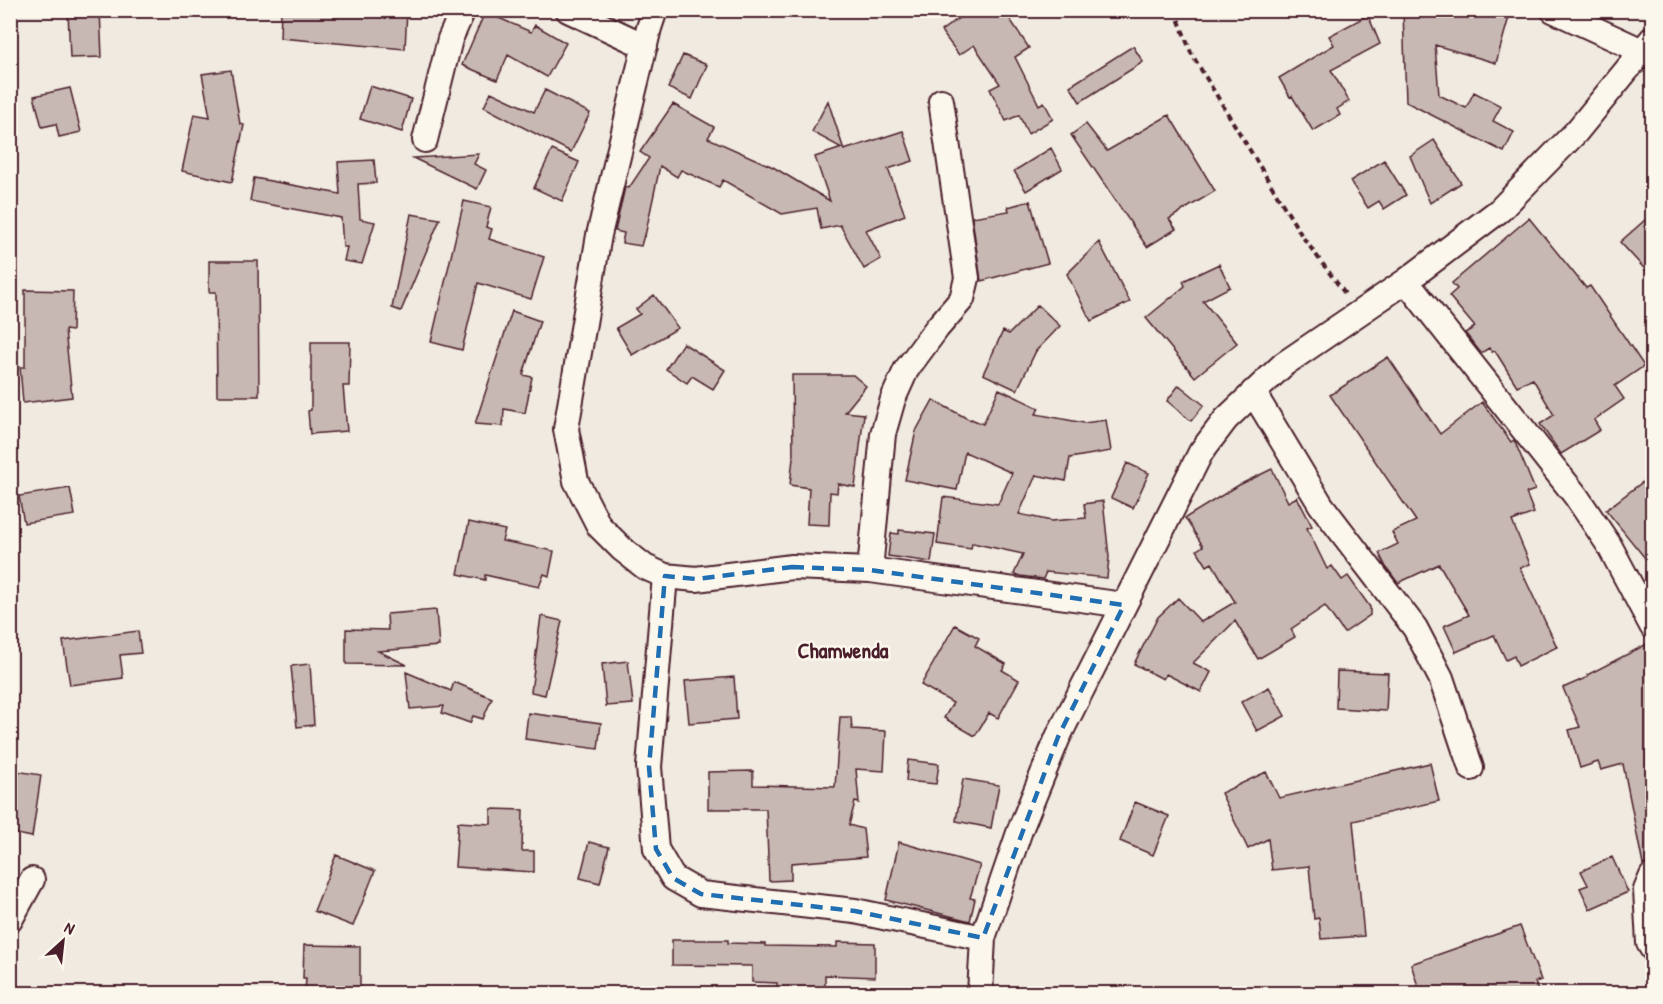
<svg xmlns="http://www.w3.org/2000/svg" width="1663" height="1004" viewBox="0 0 1663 1004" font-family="'Patrick Hand',sans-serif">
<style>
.building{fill:#c8b8b3;stroke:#4a1f2b;stroke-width:1.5}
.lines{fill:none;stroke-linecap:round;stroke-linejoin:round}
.minor-casing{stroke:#4a1f2b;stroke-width:28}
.path{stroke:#4a1f2b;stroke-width:4;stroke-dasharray:6 4.5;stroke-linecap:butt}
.minor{stroke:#fbf7ec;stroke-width:24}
.marked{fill:none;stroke:#1f6fb2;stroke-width:4.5;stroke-dasharray:12 8;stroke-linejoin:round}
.labels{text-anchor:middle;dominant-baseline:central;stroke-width:5;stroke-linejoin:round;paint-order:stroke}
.quarter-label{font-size:22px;font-weight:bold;fill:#4a1f2b;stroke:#fbf7ec}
</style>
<rect width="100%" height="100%" fill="#f0eae0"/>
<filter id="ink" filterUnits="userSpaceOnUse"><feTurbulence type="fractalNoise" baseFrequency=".0167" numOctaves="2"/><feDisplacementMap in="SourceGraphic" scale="12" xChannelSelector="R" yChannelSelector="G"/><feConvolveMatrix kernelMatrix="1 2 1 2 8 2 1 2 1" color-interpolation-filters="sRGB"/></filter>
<g filter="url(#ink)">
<path class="building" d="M100,10L102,57L70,58L68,11Z
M281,10H407L405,49L280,38Z
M970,10H1004L1029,48L1015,57L1039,105L1044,102L1053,119L1028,134L1019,115L1006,121L990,89L1000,84L974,45L959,55L941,31Z
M1403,10H1511L1496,63L1435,45L1439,95L1466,108L1474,92L1501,106L1493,121L1514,132L1504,152L1406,102Z
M485,12L531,32L535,25L566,43L547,77L508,55L497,80L462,65Z
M1368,15L1380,44L1331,70L1349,101L1337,109L1340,115L1313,131L1292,96L1290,97L1279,78L1334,45L1329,36Z
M1133,46L1143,62L1080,102L1070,86Z
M683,55L707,65L692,99L668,88Z
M231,70L240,124L244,125L232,182L182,171L194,114L210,117L202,74Z
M370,86L411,99L402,132L360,119Z
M70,88L81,132L59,137L56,124L42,127L34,96Z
M545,90L590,113L571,152L484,107L491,92L534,112Z
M828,101L844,150L903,131L913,161L888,169L905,215L866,230L881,259L864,269L840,225L821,229L817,208L782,214L723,180L719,187L681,170L677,177L660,166L645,236L644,235L641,246L622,243L624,233L615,231L625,187L629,188L649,158L640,152L673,104L714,127L708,138L773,167L830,201L815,157L842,148L812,132Z
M1169,115L1215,191L1169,219L1176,229L1147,247L1071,135L1086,124L1107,151Z
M1434,140L1461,183L1430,203L1410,156Z
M1051,148L1062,169L1026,191L1014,171Z
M552,150L579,162L562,201L534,188Z
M479,154L474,164L486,170L477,189L413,158Z
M374,160L376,183L358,184L360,219L375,222L362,264L344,261L347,247H343L341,218L250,201L254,178L340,194L338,162Z
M1384,160L1406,195L1384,209L1379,201L1368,208L1350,181Z
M464,201L491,207L486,227L492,229L489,239L544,257L531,299L478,283L462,350L431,342Z
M1030,201L1048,263L981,281L972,217L1009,211L1008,207Z
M1653,213V278L1620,242Z
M411,214L440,219L401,311L392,308Z
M1529,218L1586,288L1590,286L1644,366L1615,386L1624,399L1594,420L1600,430L1561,454L1540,424L1554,415L1533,379L1517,386L1495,351L1492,352L1489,348L1481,353L1465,333L1475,327L1449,296L1457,289L1452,283Z
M1099,242L1130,302L1091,321L1067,274Z
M209,261H258L259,396H217L216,292H209Z
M1219,264L1230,287L1203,301L1237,343L1195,377L1146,318L1185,286L1183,281Z
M25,290L73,291L72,331L65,330L72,397L23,403L20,367H25Z
M654,295L678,328L632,355L616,328L640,314L636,309Z
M1038,305L1060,326L1036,351L1017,390L983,374L1003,331L1009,334Z
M512,311L540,321L523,375L532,377L525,413L504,409L503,426L475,424Z
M311,342H350L349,386H343L347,431L310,434L308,411L311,410Z
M683,343L725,370L713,389L692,376L687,383L666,369Z
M1388,357L1440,434L1482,402L1511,442L1514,440L1515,442L1535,490L1526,493L1534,513L1512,521L1530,564L1520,568L1557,647L1518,666L1514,656L1506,660L1494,635L1456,652L1444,626L1469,615L1439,564L1398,583L1386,567L1379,553L1398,544L1392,532L1416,521L1330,395Z
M792,375H853L866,386L845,412L864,414L855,487L838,484L837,493L830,492L829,525L807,524L809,488L790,485L793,458Z
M1179,385L1204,405L1191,421L1167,401Z
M999,389L1039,408L1036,414L1084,423L1106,420L1111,451L1070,458L1066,481L1036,475L1019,514L1051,521L1086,518L1084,504L1103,501L1109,557L1107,578L1046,572L1043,579L1020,576L1014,574L1023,554L972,543L971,549L937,544L943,497L998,504L1012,473L965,452L957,490L905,480L916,431L933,400L970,420L971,419L983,424Z
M1127,463L1149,473L1133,508L1111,498Z
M1272,469L1288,502L1297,497L1312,526L1307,528L1327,569L1332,566L1342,580L1348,576L1370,607V615L1344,633L1325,606L1291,629L1295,637L1258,659L1235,621L1193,663L1211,672L1201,692L1166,674L1163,679L1134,664L1158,617L1178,598L1201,622L1235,602L1212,563L1207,566L1197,550L1203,546L1185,518L1239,485Z
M1653,474V568L1606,510Z
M70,488L75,515L24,523L19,496Z
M469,522L505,530L502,541L554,551L549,576L544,574L539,587L485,575V580L458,574Z
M899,530L935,534L931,562L888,556L891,533L899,534Z
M436,610L439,646L378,651L407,665L346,664V629L388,630L387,614Z
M541,616L562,621L545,695L531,692Z
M955,625L979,638L975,646L1006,664L1002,670L1019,680L998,718L989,713L975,736L944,718L953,703L921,685Z
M138,631L141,653L120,655L123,678L70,685L63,641Z
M1647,644L1653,659V862L1643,865L1623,764L1601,770L1598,762L1580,768L1569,730L1580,727L1563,688L1588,677L1587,675Z
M628,661L633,704L606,706L602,664Z
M310,664L314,725L297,727L291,666Z
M1337,671L1388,673L1386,711L1336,708Z
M406,672L451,691L454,682L492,698L483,719L473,716L470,723L442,713L444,706L410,709Z
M734,677L737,719L689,723L685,681Z
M1269,687L1285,716L1257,731L1241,702Z
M528,713L601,723L598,749L525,739Z
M840,717H851L852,729L886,731L884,771L856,769L859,803L855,802L849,825L863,829L866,857L791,863V880L769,881L766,809H708V772L753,771V785L835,787Z
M908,760L939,764L936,784L906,781Z
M1430,763L1439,801L1353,821L1364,936L1321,939L1319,918L1314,919L1309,866L1272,870L1268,839L1248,849L1221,793L1266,772L1279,798Z
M10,770L41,775L32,837L12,833L14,824H10Z
M963,779L999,785L991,828L956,821Z
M1135,802L1169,816L1153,855L1120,841Z
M491,809L523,810L522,851H534V872L455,867L458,822L491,824Z
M589,842L609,847L600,883L580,878Z
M899,842L980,865L970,898L975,899L970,921L886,900Z
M336,855L375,871L353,926L314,911Z
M1612,857L1628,892L1590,909L1580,888L1588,885L1581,871Z
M1520,926L1541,980L1535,982L1539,993H1420L1411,964Z
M672,940H728V943L765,944V946L837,947V942L875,943V977L825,975V993H777V983L752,982V966L672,965Z
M304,945L360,946V993H305L306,978H303Z"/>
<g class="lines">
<g class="minor-casing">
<path id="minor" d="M568,10L645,46
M655,10L649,28L599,235L566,429L576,481L599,526L622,549L645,567L665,576L696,579L792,567L870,570L1124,605
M1553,10L1642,51
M425,140L450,39L463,10
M1406,281L1576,496L1609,545L1652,626
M1253,392L1321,505L1415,628L1441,678L1471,768
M870,570L883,434L893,399L906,370L937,328L962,299L967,278L941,101
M665,576L649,767L656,849L673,878L701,894L855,911L983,938
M1652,876L1646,890L1649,943L1652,948
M10,920L32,880
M980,994L983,938L1020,830L1058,737L1201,452L1226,419L1284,364L1406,281L1500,210L1577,131L1652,39"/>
</g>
<path class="path" d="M1175,10L1191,53L1302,236L1346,295"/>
<use href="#minor" class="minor"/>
</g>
</g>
<path class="marked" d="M792,567L870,570L1124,605L1058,737L983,938L855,911L701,894L673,878L656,849L649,767L665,576L696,579Z"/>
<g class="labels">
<g class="quarter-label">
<text x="843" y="650">Chamwenda</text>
</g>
</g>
<rect width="1663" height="1004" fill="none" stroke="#fbf7ec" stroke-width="36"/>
<rect x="18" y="18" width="1627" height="968" fill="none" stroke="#4a1f2b" stroke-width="2" filter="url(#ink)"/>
<g transform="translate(63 941) rotate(27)" stroke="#fbf7ec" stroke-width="4.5" paint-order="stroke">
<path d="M0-4.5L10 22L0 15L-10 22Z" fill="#4a1f2b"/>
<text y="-9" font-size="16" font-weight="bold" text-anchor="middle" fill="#4a1f2b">N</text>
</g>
</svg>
